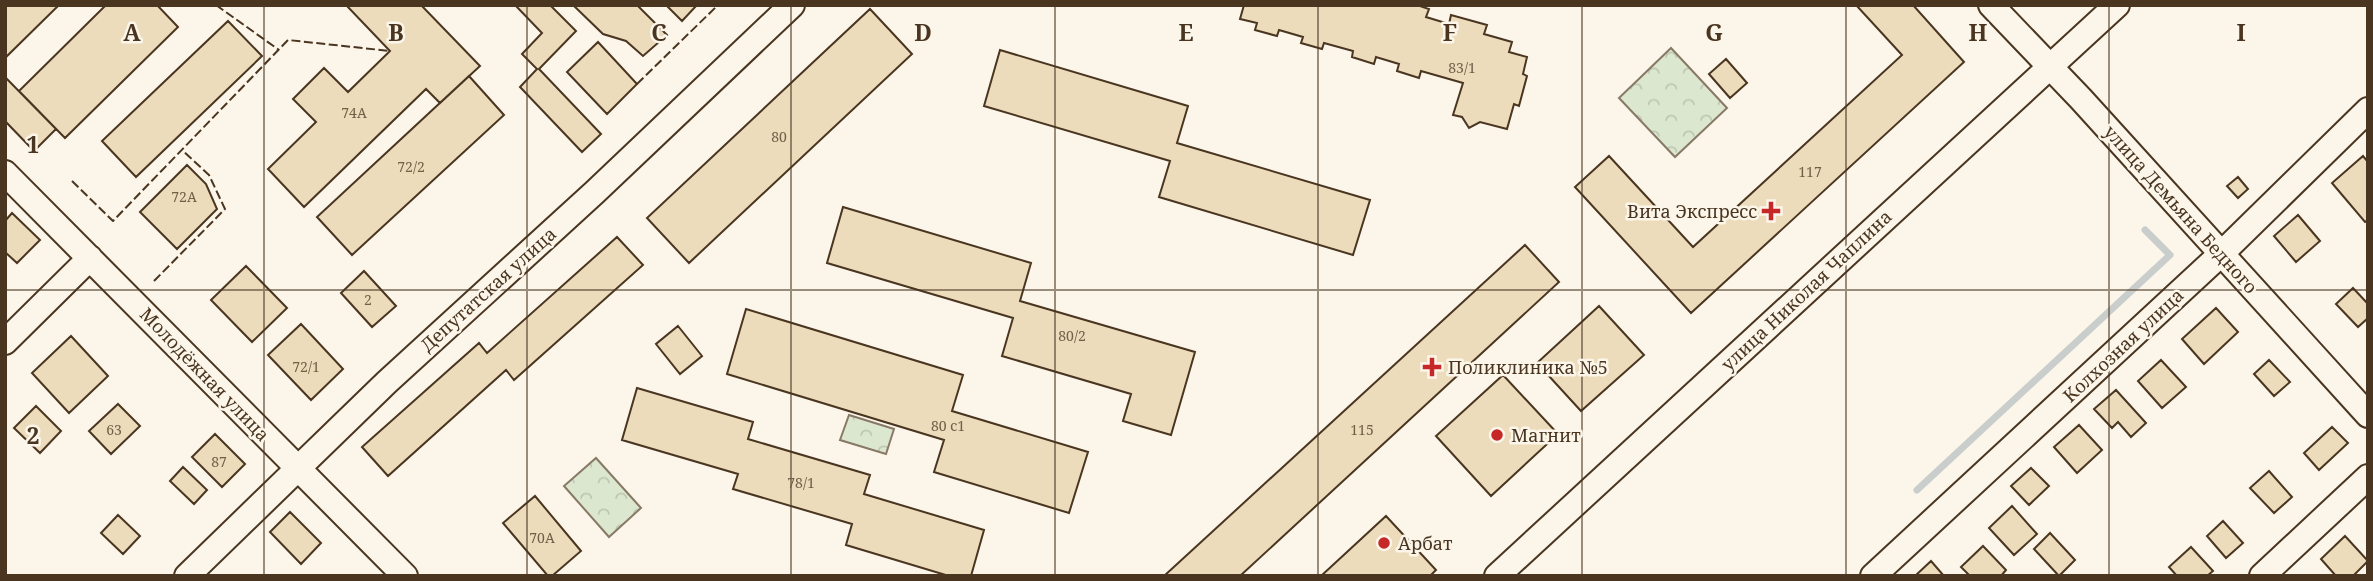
<svg xmlns="http://www.w3.org/2000/svg" width="2373" height="581" viewBox="0 0 2373 581" font-family="'Noto Serif',serif">
<style>
.park{fill:url(#park-crowns);stroke:#887966;stroke-width:2}
.lines{fill:none;stroke-linecap:round;stroke-linejoin:round}
.stream{stroke:#c9cecd;stroke-width:7}
.building{fill:#ecdcbc;stroke:#4a3520;stroke-width:2}
.minor-casing{stroke:#4a3520;stroke-width:28}
.minor{stroke:#fbf6e9;stroke-width:24}
.fence{stroke:#4a3520;stroke-width:2;stroke-dasharray:9 3.5;stroke-linecap:butt}
.grid{fill:none;stroke:#4a3520;stroke-width:2;stroke-opacity:0.55}
.poi-dot{fill:#c62828;stroke:#fbf6e9;stroke-width:2.5}
.labels{text-anchor:middle;dominant-baseline:central;stroke-width:5;stroke-linejoin:round;paint-order:stroke}
.number-label{font-size:14px;fill:#725f47}
.street-label{font-size:18px;fill:#4a3520;stroke:#fbf6e9}
.poi-label{font-size:18px;fill:#4a3520;stroke:#fbf6e9;text-anchor:start}
.grid-label{font-size:23px;text-anchor:middle;font-weight:bold;fill:#4a3520;stroke:#fbf6e9;stroke-width:5;stroke-linejoin:round;paint-order:stroke}
</style>
<defs>
<pattern id="park-crowns" width="20" height="18" patternUnits="userSpaceOnUse" patternTransform="scale(1.75)"><rect width="20" height="18" fill="#dce7d0"/><path d="M2 6a3 3 0 1 1 6 0M12 15a3 3 0 1 1 6 0" fill="none" stroke="#bec7b2"/></pattern>
</defs>
<rect width="100%" height="100%" fill="#fbf6e9"/>
<path class="park" d="M1671,48L1727,108L1675,157L1619,98Z
M849,415L894,429L886,454L840,440Z
M596,458L641,508L609,537L564,486Z"/>
<g class="lines">
<path class="stream" d="M1917,490L2170,255L2145,230"/>
</g>
<path class="building" d="M5,5H59L5,58Z
M106,5H157L178,27L65,138L19,91Z
M346,5H421L480,66L440,103L426,89L304,207L268,169L316,122L293,99L324,68L348,92L390,51Z
M515,5H550L576,31L539,69L601,134L582,152L520,87L537,69L522,54L542,33Z
M573,5H637L667,35L643,56L626,41L603,34Z
M666,5H697L682,21Z
M1244,5H1417L1429,9L1426,17L1449,24L1451,15L1487,25L1484,34L1512,42L1509,52L1527,57L1523,74L1527,76L1519,106L1514,104L1507,129L1480,122L1469,128L1462,117L1453,115L1463,83L1421,71L1419,78L1397,71L1399,64L1376,57L1374,64L1352,57L1353,51L1324,43L1322,49L1301,43L1303,37L1279,30L1277,36L1255,30L1257,23L1240,19Z
M1856,5H1913L1964,62L1691,313L1575,187L1609,156L1693,247L1902,55Z
M870,9L912,54L689,263L647,218Z
M228,21L262,56L136,177L102,141Z
M598,42L637,84L607,114L567,72Z
M1000,50L1188,106L1177,143L1370,200L1353,255L1159,197L1170,161L984,106Z
M1726,59L1747,83L1730,98L1709,74Z
M469,76L504,115L352,255L317,217Z
M5,77L56,129L34,151L5,121Z
M2363,156L2368,162V220L2365,222L2332,183Z
M187,165L206,184L217,209L177,249L140,212Z
M2238,177L2248,189L2238,198L2227,186Z
M843,207L1031,263L1020,301L1195,352L1171,435L1123,421L1131,394L1002,356L1013,318L827,263Z
M12,213L40,240L17,263L5,252V221Z
M2298,215L2320,241L2296,262L2274,236Z
M617,237L643,265L514,380L506,370L388,476L362,447L479,343L487,353Z
M1525,245L1559,282L1240,576H1164Z
M246,266L287,308L252,342L211,300Z
M364,271L396,306L372,327L341,293Z
M2353,288L2368,304V318L2358,327L2336,304Z
M1599,306L1644,355L1581,411L1537,363Z
M2216,308L2238,332L2204,364L2182,339Z
M746,309L963,375L952,411L1088,452L1069,513L934,472L944,440L727,374Z
M301,324L343,369L311,400L268,355Z
M678,326L702,356L680,374L656,344Z
M71,336L108,376L69,413L32,373Z
M2161,360L2186,387L2162,408L2138,381Z
M2269,360L2290,382L2274,396L2254,374Z
M1503,375L1558,434L1491,496L1436,436Z
M637,388L753,422L748,439L870,475L864,494L984,530L971,576H949L846,545L852,524L733,489L738,474L622,440Z
M2116,390L2146,423L2131,437L2118,422L2112,428L2094,409Z
M118,404L140,426L111,454L89,431Z
M36,406L61,431L40,453L14,428Z
M2079,425L2102,450L2077,473L2054,447Z
M2332,427L2348,443L2319,470L2304,453Z
M215,434L245,464L222,487L192,457Z
M183,467L207,490L194,504L170,481Z
M2031,468L2049,486L2029,505L2011,486Z
M2269,471L2292,497L2274,513L2250,488Z
M535,496L581,551L552,576H548L503,523Z
M2012,506L2037,534L2014,555L1989,528Z
M290,512L321,543L301,564L270,532Z
M118,515L140,536L123,554L101,533Z
M1386,516L1436,570L1430,576H1321Z
M2223,521L2243,543L2226,558L2207,536Z
M2050,533L2075,560L2059,576L2034,549Z
M2345,536L2368,561L2353,576H2336L2321,559Z
M1983,546L2006,570L2001,576H1970L1961,567Z
M2191,547L2213,571L2207,576H2177L2169,567Z
M1931,561L1944,576H1915Z"/>
<g class="lines">
<g class="minor-casing">
<path id="minor" d="M1991,5L2081,99L2368,415
M5,173L405,576
M5,342L90,258
M187,576L387,382L595,192L792,5
M1497,576L2117,5
M1873,576L2221,254L2368,110
M2262,576L2368,477"/>
</g>
<use href="#minor" class="minor"/>
<path class="fence" d="M216,5L279,50
M637,84L718,5
M72,181L113,221L288,40L390,51
M154,281L225,209L209,175L182,150"/>
</g>
<path class="grid" d="M264,5V576M527,5V576M791,5V576M1055,5V576M1318,5V576M1582,5V576M1846,5V576M2109,5V576M5,290H2368"/>
<g class="poi-dot">
<path d="M1767.5 200.5h7v7h7v7h-7v7h-7v-7h-7v-7h7z"/>
<path d="M1428.5 356.5h7v7h7v7h-7v7h-7v-7h-7v-7h7z"/>
<circle cx="1497" cy="435" r="7"/>
<circle cx="1384" cy="543" r="7"/>
</g>
<g class="labels">
<g class="number-label">
<text x="1462" y="67">83/1</text>
<text x="354" y="112">74А</text>
<text x="779" y="136">80</text>
<text x="411" y="166">72/2</text>
<text x="1810" y="171">117</text>
<text x="184" y="196">72А</text>
<text x="368" y="299">2</text>
<text x="1072" y="335">80/2</text>
<text x="306" y="366">72/1</text>
<text x="948" y="425">80 с1</text>
<text x="114" y="429">63</text>
<text x="1362" y="429">115</text>
<text x="219" y="461">87</text>
<text x="801" y="482">78/1</text>
<text x="542" y="537">70А</text>
</g>
<g class="street-label">
<text transform="translate(2181 209) rotate(48)">улица Демьяна Бедного</text>
<text transform="translate(488 289) rotate(-42)">Депутатская улица</text>
<text transform="translate(1806 290) rotate(-43)">улица Николая Чаплина</text>
<text transform="translate(2123 345) rotate(-43)">Колхозная улица</text>
<text transform="translate(205 374) rotate(46)">Молодёжная улица</text>
</g>
<g class="poi-label">
<text x="1757" y="211" text-anchor="end">Вита Экспресс</text>
<text x="1448" y="367">Поликлиника №5</text>
<text x="1511" y="435">Магнит</text>
<text x="1398" y="543">Арбат</text>
</g>
</g>
<g class="grid-label">
<text x="132" y="41">A</text>
<text x="396" y="41">B</text>
<text x="659" y="41">C</text>
<text x="923" y="41">D</text>
<text x="1186" y="41">E</text>
<text x="1450" y="41">F</text>
<text x="1714" y="41">G</text>
<text x="1978" y="41">H</text>
<text x="2241" y="41">I</text>
<text x="33" y="153">1</text>
<text x="33" y="444">2</text>
</g>
<rect width="2373" height="581" fill="none" stroke="#4a3520" stroke-width="14"/>
</svg>
